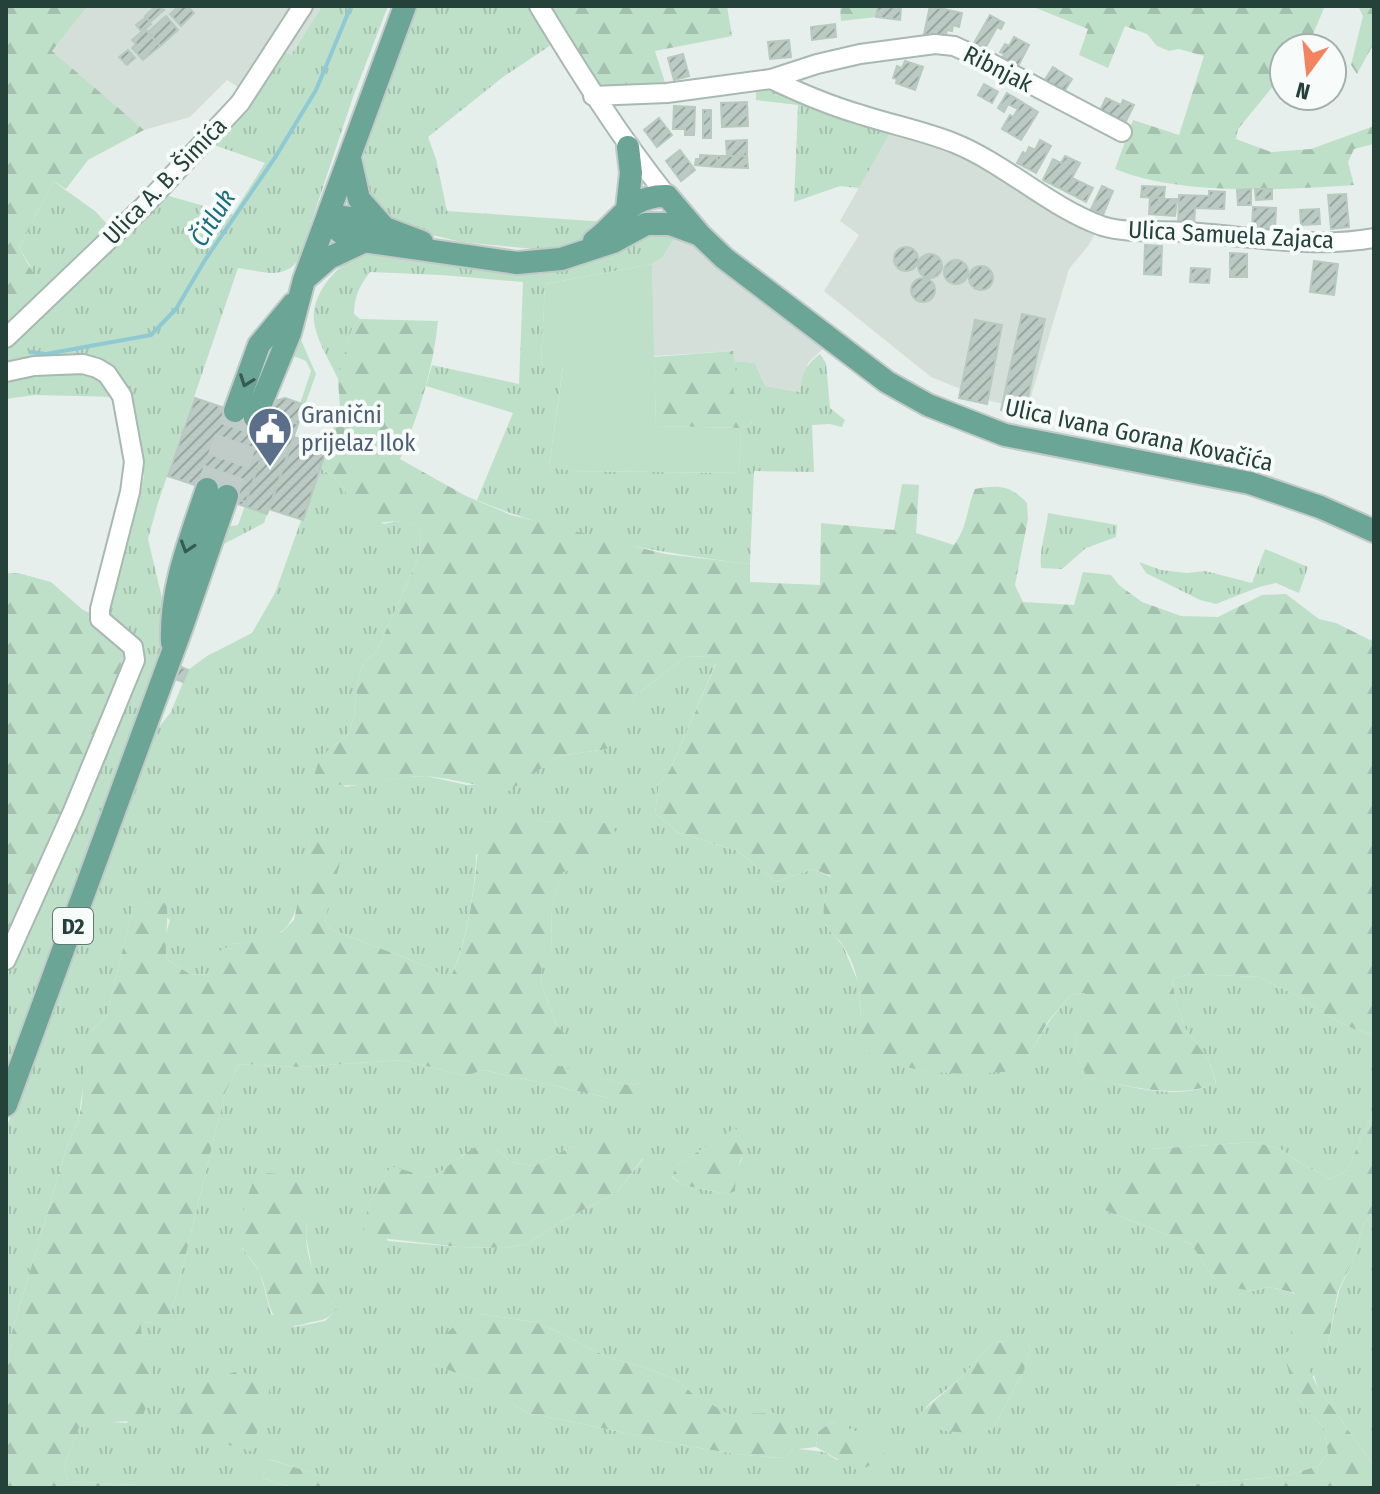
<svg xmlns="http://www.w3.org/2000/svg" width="1380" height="1494" viewBox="0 0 1380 1494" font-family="'Fira Sans Condensed',sans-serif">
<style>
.built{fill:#d4dfda}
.grass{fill:url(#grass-tufts);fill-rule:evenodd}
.forest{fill:url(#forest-firs)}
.garden{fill:#bfe0c8}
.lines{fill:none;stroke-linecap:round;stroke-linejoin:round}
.stream{stroke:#8ec9d4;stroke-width:4}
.building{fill:url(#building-hatch);stroke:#b8c9c2;stroke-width:2}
.major-tunnel{stroke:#bfccc8;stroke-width:22;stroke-dasharray:22 11;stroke-linecap:butt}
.minor-casing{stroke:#a8b8b2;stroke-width:22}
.major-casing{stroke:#c2cac8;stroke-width:26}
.minor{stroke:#fff;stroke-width:18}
.major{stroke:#6aa596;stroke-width:22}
.oneway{stroke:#365b51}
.labels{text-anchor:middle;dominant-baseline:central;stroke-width:8;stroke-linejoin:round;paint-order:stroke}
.shield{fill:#f7fbf9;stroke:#637a73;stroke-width:2}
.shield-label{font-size:22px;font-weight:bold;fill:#24423a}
.street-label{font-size:24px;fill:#24423a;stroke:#f7fbf9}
.service-label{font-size:24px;fill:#4e5e75;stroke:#f7fbf9;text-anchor:start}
.water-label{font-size:26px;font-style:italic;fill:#1c6f80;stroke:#f7fbf9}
</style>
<defs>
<pattern id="grass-tufts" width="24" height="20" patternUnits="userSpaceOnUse" patternTransform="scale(2)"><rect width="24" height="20" fill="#bfe0c8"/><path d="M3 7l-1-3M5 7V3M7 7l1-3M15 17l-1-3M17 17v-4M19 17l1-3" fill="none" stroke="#a4c1ad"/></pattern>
<pattern id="forest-firs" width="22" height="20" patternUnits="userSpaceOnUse" patternTransform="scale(2)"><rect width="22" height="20" fill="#bfe0c8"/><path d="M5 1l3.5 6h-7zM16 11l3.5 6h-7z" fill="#a4c1ad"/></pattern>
<pattern id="building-hatch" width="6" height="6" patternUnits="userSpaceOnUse" patternTransform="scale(2)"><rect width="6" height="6" fill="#bbcac4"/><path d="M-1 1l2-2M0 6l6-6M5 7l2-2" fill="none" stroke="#98a6a0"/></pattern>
</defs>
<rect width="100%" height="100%" fill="#e6efeb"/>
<path class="built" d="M88,6H322L290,56L273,43L241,89L227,80L190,117L144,130L52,51Z
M893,128L973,157L1097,230L1088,246L1069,269L1027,410L991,401L931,377L824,291L859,235L840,221Z
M677,234L695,243L826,346L808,363L801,392L765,386L755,363L734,361L732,351L654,356L652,264L662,258Z"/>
<path class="grass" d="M322,6H388L353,97L299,259C284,281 261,271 238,268L158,503L148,539L168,623L164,650L6,1078V978L139,661L107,614L144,477L135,428L110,370L6,366V349L23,335L165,195L233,214L265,163L214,145L248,106L285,52L291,55Z
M414,6H531L554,43L503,77L428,137L436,159L447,211L607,222L591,237L573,245L561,249H534L461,242L412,230L374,211L360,174L366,146Z
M756,86L775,88L893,128L859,188L840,186L794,202L798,105L756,100Z
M53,181L95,211L108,225L6,324V298L19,300L31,267L19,248Z
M647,232L677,234L662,258L652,264L545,284L541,364L563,366L549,467L573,471L739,473L741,428L752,423C749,411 737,407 734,395C731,383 736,373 734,361L755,363L765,386L800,392C802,373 805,366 820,354L826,363L830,408L845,420L842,427L830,424L812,425L814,472L754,471L750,564C660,553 561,536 477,500L513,413L426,386L432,365L519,384L523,282L442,275L370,272C360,285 354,297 354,314L360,319L352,329L338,379C331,363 319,345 315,327C307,297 337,264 362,253L502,266Z
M297,337L301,340L316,374L305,405L300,404L311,371L306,361L287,353Z
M48,370L94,372L116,397L35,395L6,399V378Z
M320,468C338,479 346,484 350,505L384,524L396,521L415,524L421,532L419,556L411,574L377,651L364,663L358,678L354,716L348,735L329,749L345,787L406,777L426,776L467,785L521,782L559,756L607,749L634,697L685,657L709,656L716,663L670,770L659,784L655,813L677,832L738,851L776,882L813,869L831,877L824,904L826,926L843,946L859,984L861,1027L925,1071L1019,1070L1050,1020L1071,995L1086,993L1074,1051L1088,1077C1127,1086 1178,1102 1216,1083L1209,1060L1186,1030L1176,1002L1172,979L1191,974L1259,977L1304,999L1326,1015L1354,1029L1374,1035V1110L1347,1170L1331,1179L1300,1163L1282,1150L1255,1142L1151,1149L1104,1210L1191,1244L1214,1279L1252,1291L1270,1287L1296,1294L1290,1319L1327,1348L1339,1291L1353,1260L1364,1224L1371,1214H1374V1466L1318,1388L1314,1375L1295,1396L1324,1428L1328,1453L1318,1466L1285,1476L1153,1488H326L328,1478L269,1459L263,1478L294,1488H138L132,1485L68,1481L64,1466L79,1428L96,1421L127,1423L154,1341L142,1337L141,1323L166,1321L173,1307L225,1093L239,1064L299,1067L402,1060L466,1076L483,1070L609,1098L643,1083L628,1085L555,1066L549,1056L562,1051H571V1041L557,1026L541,983L542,966L551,951L552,906L563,871L609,824L542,821L520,816L476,855C476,885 465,953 449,980L429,967L330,929L325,919L329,901L310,844C305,867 301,919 281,932C268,941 247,942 232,944L213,974L191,975L167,959L164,941L170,920L151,904L135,899L107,1015L91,1031L78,1122L68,1143L12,1332V1342L6,1367V1129L154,733L171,712L188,670L207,656L252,633L275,593ZM735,1129L742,1158L727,1194L682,1185L672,1177L677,1165ZM595,1139L643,1159L617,1192L557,1224L527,1244L507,1248L459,1247L388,1241L368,1206L391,1167L431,1178L453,1164L464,1154L495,1148L511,1162L533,1166L567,1149ZM307,1219L306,1237L314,1277L337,1309L325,1321L295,1327L271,1314L260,1272L242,1248ZM480,1314L535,1322L556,1331L607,1357L649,1369L679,1381L694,1395L729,1415L774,1413L793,1449L785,1458C698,1454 615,1428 530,1414L515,1406L503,1391L433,1364ZM1023,1334L1031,1350L1023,1372L993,1429C966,1435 944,1424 919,1415L931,1402L961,1378L993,1342L1007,1341ZM831,1422L883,1442L837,1460L824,1452L799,1449L816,1447L818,1432Z
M245,506L267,514L264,523L220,546L225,527L238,525Z
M1048,513L1117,525L1116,537L1086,548L1062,569L1041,568C1039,550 1046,532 1048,513Z
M1265,549L1308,567L1299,593L1276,583L1259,587L1216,604L1200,600L1146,573L1139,562L1161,570L1187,573L1205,571L1252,583Z"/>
<path class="forest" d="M6,6H88L52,51L144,130L88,160L66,189L53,181L19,248L35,276L19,301L6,298Z
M546,6H727L732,36L655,51L666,86L605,91L598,86Z
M840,6H878L876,17L841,21Z
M1031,6H1325L1307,48H1284V73L1238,129L1236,139L1271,152L1311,149L1374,126V144L1354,149L1348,162L1354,185C1283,190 1181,196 1115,169L1133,120L1179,135L1204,56L1179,49L1169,51L1157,46L1147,34L1125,26L1108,68L1079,55L1088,29Z
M1358,6H1374V43L1357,74L1351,65L1363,16Z
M360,319L438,321C433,370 419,414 400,459L466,496L511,515L665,554L750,564V582L820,585L821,523L894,530L902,484L919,485L916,533L954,545C968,526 966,510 975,489C999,485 1010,485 1027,503L1028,519L1015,585L1023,602L1074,605L1083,572L1111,575L1119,585L1142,602L1181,616L1218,617L1262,595L1286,594L1319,619L1336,623L1370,640L1374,639V1035L1354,1029L1326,1015L1304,999L1259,977L1191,974L1172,979L1176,1002L1186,1030L1209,1060L1216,1084C1175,1099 1129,1087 1088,1077L1074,1051L1085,993L1071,995L1049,1020L1020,1070C964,1077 906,1076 857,1047C863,1012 863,975 842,944C838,938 829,932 826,925C820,909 827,892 831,876L813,869L776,882L738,851L677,832L655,813L659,784L670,770L716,664L709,656L685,657L634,697L617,738L607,749L559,756L509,791C482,787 447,777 423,776C383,776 351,797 314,776L319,760L329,749L348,735L354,716L358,678L364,663L377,651L411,574L419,556L421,532L414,524L396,521L364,524L354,517C342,487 351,487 320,468L340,409L338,379L342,363L352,329Z
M733,351L736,373L733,386L735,398L750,415L752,423L741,428L656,426L654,357Z
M18,573L51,582L83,610L94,615L125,645V654L100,725L6,933V574Z
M520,815L542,821L609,823L616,833C603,865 595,865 563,872L552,906L551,952L542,966L541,983L557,1026L572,1041L571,1051H562L550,1056L555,1065L628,1085L643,1083L648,1090L644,1099L627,1100L609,1098L483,1070L466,1076L402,1060L299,1067L239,1064L225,1093L173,1307L166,1322L141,1323L142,1337L155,1341L150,1396L142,1418C121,1425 100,1419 79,1428L64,1466L68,1481L132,1485L138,1488H6V1367L12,1342V1332L68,1143L78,1122L82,1103L85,1043L91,1031L107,1015L135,898L151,904L166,903C170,923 163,939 167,959L191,975L213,974L218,965V952L232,944L259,940L281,933L294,920L310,844L322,837L341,844V859L325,919L330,929L429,967L449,979C464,957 473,898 476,870C477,858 476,850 484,840C492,828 507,822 520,815Z
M1374,1110V1214H1371L1364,1224L1353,1260L1338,1291L1327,1348L1291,1333L1290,1319L1295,1293L1270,1287L1252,1291L1230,1287L1214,1279L1191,1244L1104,1210L1116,1182L1132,1159L1151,1149L1255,1142L1282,1150L1300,1163L1331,1179L1347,1170Z
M735,1128L746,1143L736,1174L735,1191L727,1194L682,1185L672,1176L677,1165Z
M618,1138L638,1146L643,1158L617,1192L557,1224L527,1244L507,1248L459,1247L363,1236L368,1206L391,1166L431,1178L478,1145L495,1148L511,1162L533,1166L567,1149L594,1139Z
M258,1172L298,1176L309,1183C311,1200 307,1216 306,1233C306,1264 320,1285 337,1309C324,1323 321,1319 304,1324C265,1336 271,1294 259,1271C255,1262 244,1254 242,1245C238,1220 247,1194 258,1172Z
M480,1314L535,1322L556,1331L607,1357L649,1369L679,1381L694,1395L729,1414L774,1413L784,1419L793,1449L785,1458C698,1454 615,1428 530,1414L515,1406L502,1391L433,1364C440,1336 452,1322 480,1314Z
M1023,1333L1031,1350L1023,1372L993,1429C971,1434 931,1436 918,1415L961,1378L993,1342L1007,1341Z
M1283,1350L1306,1363L1318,1388L1374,1466V1488H1153L1285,1476L1318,1466L1328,1453L1324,1428L1295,1396Z
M239,1371L270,1382L268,1398L251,1451L189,1434L180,1426C180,1416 178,1402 186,1395C196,1384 224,1375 239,1371Z
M831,1422L884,1442V1456L867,1467L857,1470L816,1447L818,1432Z
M268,1459L329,1478L326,1488H294L263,1478Z"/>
<path class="garden" d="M652,264L656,426L741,428L739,473L573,471L549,467L563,367L541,364L545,284Z"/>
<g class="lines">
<path class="stream" d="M31,352L46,354L151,335L176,309L205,260L276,156L316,90L351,6"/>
</g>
<path class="building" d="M156,6L164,10L150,22L145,16Z
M179,6H188L194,13L181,26L170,14Z
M878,6L901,8L900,20L876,17Z
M930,6L962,13L959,27L953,25L952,31L947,30L945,39L924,34Z
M990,15L1004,23L1001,29L997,27L981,56L970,50Z
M166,16L178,30L160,46L148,32Z
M146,17L151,24L142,32L136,25Z
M835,24L836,37L812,40L811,27Z
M145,29L160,46L143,60L132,48L136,44L132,40Z
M1014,37L1029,45L1015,72L999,64L1004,54L1000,52L1005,44L1009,46Z
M789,40L791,57L770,59L768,42Z
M128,50L135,58L127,65L119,57Z
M683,54L689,76L674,80L668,58Z
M905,61L923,67L915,90L896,83L897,79L893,78L897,66L902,68Z
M1053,67L1072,79L1062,95L1043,83Z
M984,84L998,92L992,103L978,95Z
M1007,93L1038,112L1021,140L1002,129L1010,115L1013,117L1018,109L1008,104L1004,112L998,108Z
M1106,98L1121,105L1123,100L1134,105L1124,125L1099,113Z
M747,102L748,126L722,127L721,103Z
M674,106L695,107L694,135H685V129H673Z
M703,110H711V138H703Z
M659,118L672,135L657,147L644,130Z
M747,140V156H727L726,141Z
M1040,140L1051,146L1036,173L1017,163L1023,152L1026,154L1029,147L1035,150Z
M680,150L695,170L681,181L666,161Z
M700,155L717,156V167L695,165L696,159H700Z
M717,156H747L748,168L717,167Z
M1065,156L1080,163L1065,191L1043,180L1053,159L1061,163Z
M1072,178L1093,188L1086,202L1065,191Z
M1102,186L1113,191L1103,215L1091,209Z
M1142,186L1165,187L1164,198L1141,197Z
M1251,189V205H1238L1237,190Z
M1255,189H1272V199L1256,200Z
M1209,191L1225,192L1224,209L1195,208L1194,227L1178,226L1179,195L1209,196Z
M1346,194L1349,227L1331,229L1328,195Z
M1150,197L1177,199L1175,216L1149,214Z
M1253,207L1276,208L1275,229L1252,228Z
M1319,209L1320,224L1301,225L1300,210Z
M1145,245L1162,246L1161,275L1144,274Z
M894 259a12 12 0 1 1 24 0a12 12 0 1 1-24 0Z
M1230,253L1247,254V277H1230Z
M918 266a12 12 0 1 1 24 0a12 12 0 1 1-24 0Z
M944 272a12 12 0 1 1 24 0a12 12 0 1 1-24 0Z
M1314,261L1338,264L1334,295L1310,292Z
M969 278a12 12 0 1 1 24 0a12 12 0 1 1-24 0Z
M1191,268L1210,269L1209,283L1190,282Z
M911 290a12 12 0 1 1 24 0a12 12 0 1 1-24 0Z
M1022,314L1045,319L1024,415L1001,410Z
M975,320L1002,325L987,404L959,398Z
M195,398L272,424L246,502L168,476Z
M285,398L305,405L298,424L267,412L271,402Z
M270,414L298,424L267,514L238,504L239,500L246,502L272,424L267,422Z
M294,437L327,448L303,520L269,509Z
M177,665L188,670L183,682L172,678Z"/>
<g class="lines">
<path class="major-tunnel" d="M207,489L235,411
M227,496L255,418"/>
<g class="minor-casing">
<path id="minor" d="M539,6C579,72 619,136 667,196
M771,79C800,93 831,106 862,115C893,125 924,131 954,143C1006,164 1049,207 1102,226C1128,234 1160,230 1187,232C1249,236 1312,249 1374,238
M593,96L667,93L771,79L817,64L860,54L935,44L954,46L987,61L1122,132
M6,338L143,207L240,103L303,6
M6,372L34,366L83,364L97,368L107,374L122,396L134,462L130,492L100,609V619L133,647L135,660L73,811L6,960"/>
</g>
<g class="major-casing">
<path id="major" d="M350,159L359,199L383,226
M667,196L701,236L724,258L887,382L928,405L1005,435L1250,483L1320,507L1374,531
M627,209L631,173L628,147
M328,215L334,227L349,239L517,263L561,259L613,242L646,224H670L700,235
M328,215L364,220L422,242
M594,241C622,220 629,195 667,196
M305,279L329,258L363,242
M235,411L259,345L293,304
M255,418L290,333L304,280L405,6
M172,642C170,588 190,540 207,489
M6,1105L183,624L227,496"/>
</g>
<use href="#minor" class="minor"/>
<use href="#major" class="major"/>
</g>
<defs><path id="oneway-chevron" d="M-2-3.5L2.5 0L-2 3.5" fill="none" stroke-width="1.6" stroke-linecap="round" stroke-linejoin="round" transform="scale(2)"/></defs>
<g class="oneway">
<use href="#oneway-chevron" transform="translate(246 381) rotate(110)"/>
<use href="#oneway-chevron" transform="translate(187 547) rotate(108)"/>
</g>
<defs>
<g id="civic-pin" transform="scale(2.3)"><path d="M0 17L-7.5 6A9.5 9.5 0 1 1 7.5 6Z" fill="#5c6f8a" stroke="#f7fbf9"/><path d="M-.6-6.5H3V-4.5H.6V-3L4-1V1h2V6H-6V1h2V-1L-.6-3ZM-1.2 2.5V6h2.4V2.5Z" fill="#fff"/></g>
</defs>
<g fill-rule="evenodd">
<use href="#civic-pin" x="270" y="429"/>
</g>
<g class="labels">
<rect class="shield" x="53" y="908" width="40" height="36" rx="6"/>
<g class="shield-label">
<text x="73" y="926">D2</text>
</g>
<g class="street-label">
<text transform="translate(998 69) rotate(27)">Ribnjak</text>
<text transform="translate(165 181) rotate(-46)">Ulica A. B. Šimića</text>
<text transform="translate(1231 235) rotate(3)">Ulica Samuela Zajaca</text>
<text transform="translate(1139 435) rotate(12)">Ulica Ivana Gorana Kovačića</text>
</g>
<g class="service-label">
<text x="301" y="415">Granični<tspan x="301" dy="28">prijelaz Ilok</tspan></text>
</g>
<g class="water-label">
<text transform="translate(213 218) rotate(-58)">Čitluk</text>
</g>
</g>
<rect width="1380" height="1494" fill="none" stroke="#24423a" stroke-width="16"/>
<g transform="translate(1308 72) rotate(195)"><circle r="38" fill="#f7fbf9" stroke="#a3b1ad" stroke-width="2"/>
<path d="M0-6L14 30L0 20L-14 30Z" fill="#f4845f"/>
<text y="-12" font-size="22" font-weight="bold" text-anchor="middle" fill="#24423a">N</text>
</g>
</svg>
